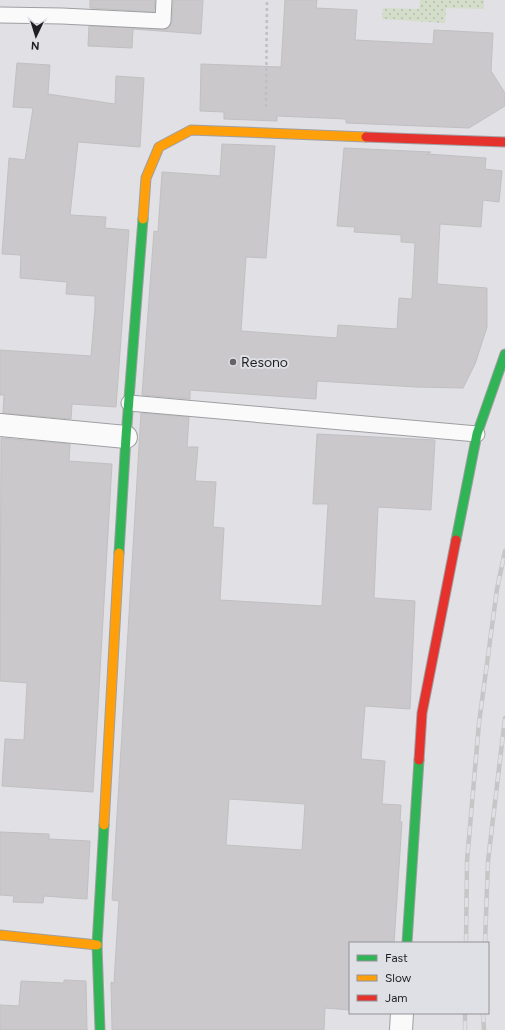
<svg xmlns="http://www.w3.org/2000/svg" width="505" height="1030" viewBox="0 0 505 1030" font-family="Figtree,sans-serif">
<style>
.grass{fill:url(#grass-dots)}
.building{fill:#cac8ca;stroke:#c1c0c1;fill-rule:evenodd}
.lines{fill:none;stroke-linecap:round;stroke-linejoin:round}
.lane-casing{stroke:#9f9fa2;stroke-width:17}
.street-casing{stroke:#9f9fa2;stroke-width:24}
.fast-casing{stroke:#9f9fa2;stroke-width:11}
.slow-casing{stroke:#9f9fa2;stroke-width:11}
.jam-casing{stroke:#9f9fa2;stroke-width:11}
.path{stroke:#c0c0c2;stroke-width:2.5;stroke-dasharray:3 3;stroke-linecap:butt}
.lane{stroke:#fafafb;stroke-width:15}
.street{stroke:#fafafb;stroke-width:22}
.fast{stroke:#30b455;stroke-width:9}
.slow{stroke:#ff9f0a;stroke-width:9}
.jam{stroke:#e5322d;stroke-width:9}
.rail-casing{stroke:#c6c6c7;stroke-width:4.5}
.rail{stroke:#dfdfe6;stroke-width:3;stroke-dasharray:9;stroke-linecap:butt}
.poi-dot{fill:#636366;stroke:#dfdfe6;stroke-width:1.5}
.labels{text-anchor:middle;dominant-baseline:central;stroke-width:4;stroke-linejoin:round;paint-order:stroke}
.poi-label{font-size:14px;fill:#1f1f22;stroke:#dfdfe6;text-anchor:start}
</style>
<defs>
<pattern id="grass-dots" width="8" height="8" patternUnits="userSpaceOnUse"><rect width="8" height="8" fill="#d3ddca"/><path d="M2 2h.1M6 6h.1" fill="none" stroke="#b5bdad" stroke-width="1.8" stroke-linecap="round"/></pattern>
</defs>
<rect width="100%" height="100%" fill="#e0e0e5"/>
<path class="grass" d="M420,0H484V9L446,8L445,23L382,19L383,8L419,9Z"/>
<path class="building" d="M90,0H155L154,12L90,8Z
M173,0H203L201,34L133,29L132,48L88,46L89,26L167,29L172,22Z
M285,0H317L316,8L357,10L355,40L433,44L434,30L493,33L491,71L505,93V106L469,128L346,123V119L277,116V121L224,119V112L200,111L201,64L281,67Z
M17,63L50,65L48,94L115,104L116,76L144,78L140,147L78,142L70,215L106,217L105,228L129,230L116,407L72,404L71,419L3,413L4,395H0V350L91,356L95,308V296L66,294L67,282L20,278L21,255L2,254L9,158L25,160L33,108L13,107Z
M222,144L275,146L266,258L246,257L241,331L337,338L338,325L397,329L399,298L412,299L415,243L401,242V235L354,232L355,227L337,226L344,148L431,152L427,154L486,158L485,169L502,171L499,202L483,200L481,227L440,224L437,284L487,288V327L475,364L463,388L416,387L317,381L316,399L190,390V399L142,395L154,231L158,232L162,172L220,176Z
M141,413L189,417L187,447H198L195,481L216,482L213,527L224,528L220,600L322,606L328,504H313L317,434L435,440L431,510L378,507L374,598L415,601L410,709L365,706L361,759L385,761L382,804L401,805L400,822H402L394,943H350V1010L325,1008L324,1030H112L111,982L114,983L119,901L112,900ZM229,799L305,804L302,850L226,845Z
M1,438L70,444L69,461L112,464L93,792L2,786L5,739L24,740L27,683L0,681Z
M0,832L49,834V839L90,841L87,899L44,896L43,903L13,902L14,896L0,895Z
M64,980L86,981L87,1030H0V1005L19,1006L21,981L64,983Z"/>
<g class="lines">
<g class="lane-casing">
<path id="lane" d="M0,15L62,16L163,21L164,0
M129,403L477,434"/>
</g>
<g class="street-casing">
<path id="street" d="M0,425L126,437
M401,1030L402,1013"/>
</g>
<g class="fast-casing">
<path id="fast" d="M456,540L477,434L505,354
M119,553L126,437L143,219
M407,943L419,760
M100,1030L97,945L104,825"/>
</g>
<g class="slow-casing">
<path id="slow" d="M143,219L146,178L159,147L191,130L366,137
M104,825L119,553
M0,935L97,945"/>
</g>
<g class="jam-casing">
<path id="jam" d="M366,137L505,142
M419,760L422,713L456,540"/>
</g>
<path class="path" d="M266,107L267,0"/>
<use href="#lane" class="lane"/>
<use href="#street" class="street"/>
<use href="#fast" class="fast"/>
<use href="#slow" class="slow"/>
<use href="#jam" class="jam"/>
<g class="rail-casing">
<path id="rail" d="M466,943L467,861L479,723L497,589L505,551
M485,943L488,861L505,718
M483,1013L484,1030
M465,1030V1013"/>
</g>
<use href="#rail" class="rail"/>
</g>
<circle class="poi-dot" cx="233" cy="362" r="4"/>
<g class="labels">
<g class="poi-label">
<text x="241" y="362">Resono</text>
</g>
</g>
<rect x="349" y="942" width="140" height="72" fill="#dfdfe6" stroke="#929298"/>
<rect x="357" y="955" width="20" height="6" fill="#30b455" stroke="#929298"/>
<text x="385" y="962" font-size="12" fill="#1f1f22">Fast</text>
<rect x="357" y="975" width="20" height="6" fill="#ff9f0a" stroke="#929298"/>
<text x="385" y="982" font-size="12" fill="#1f1f22">Slow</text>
<rect x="357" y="995" width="20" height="6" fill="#e5322d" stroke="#929298"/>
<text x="385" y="1002" font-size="12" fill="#1f1f22">Jam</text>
<g transform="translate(36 36) rotate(184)" stroke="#dfdfe6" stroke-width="3" paint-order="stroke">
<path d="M0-3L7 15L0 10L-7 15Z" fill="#1f1f22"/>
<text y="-6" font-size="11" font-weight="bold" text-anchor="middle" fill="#1f1f22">N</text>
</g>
</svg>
